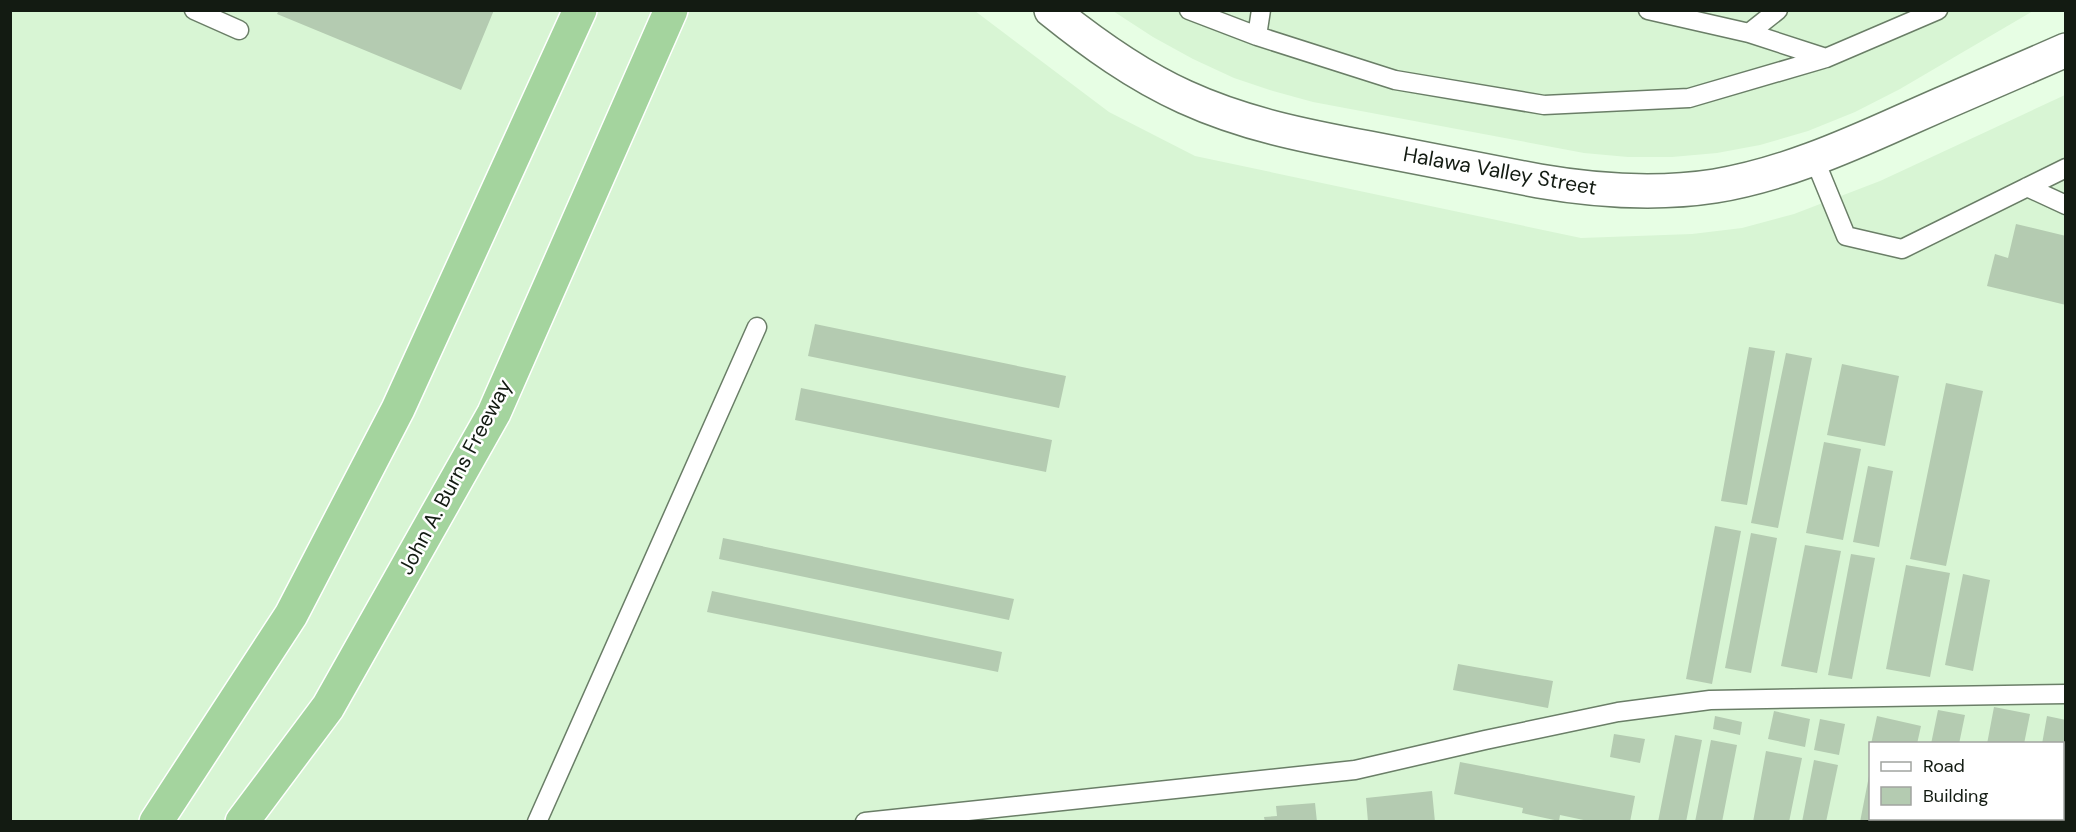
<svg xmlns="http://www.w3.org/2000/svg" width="2076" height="832" viewBox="0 0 2076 832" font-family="'DM Sans',sans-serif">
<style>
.built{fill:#d8f5d4;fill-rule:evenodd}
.building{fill:#b4cbb1}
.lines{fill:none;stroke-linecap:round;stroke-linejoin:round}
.service-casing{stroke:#6a7e67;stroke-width:21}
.tertiary-casing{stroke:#6a7e67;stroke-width:36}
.motorway-casing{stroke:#fff;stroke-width:36}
.service{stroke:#fff;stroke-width:18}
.tertiary{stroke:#fff;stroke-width:33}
.motorway{stroke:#a4d49e;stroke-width:33}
.labels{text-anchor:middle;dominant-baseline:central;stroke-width:5;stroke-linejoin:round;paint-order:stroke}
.street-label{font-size:21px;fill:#131b12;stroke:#fff}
</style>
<rect width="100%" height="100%" fill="#e7fee4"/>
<path class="built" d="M10,11H975L1109,112L1195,156L1581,238L1692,234L1742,228L1794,214L1880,181L2065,95V821H11ZM1870,744H2062V818H1870Z
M1113,11H2033L1900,89L1855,112L1808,131L1760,145L1717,153L1672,157H1628L1584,153L1313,102L1273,91L1234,78L1193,59L1153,37Z"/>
<path class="building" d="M279,10H494L461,90L277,14Z
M2016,224L2066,236V305L1987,286L1995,254L2008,258Z
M815,324L1066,376L1059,408L808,356Z
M1749,347L1775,351L1747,505L1721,501Z
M1786,353L1812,358L1778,528L1751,523Z
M1842,364L1899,376L1885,446L1827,435Z
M1946,383L1983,391L1946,566L1910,559Z
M801,388L1052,440L1046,472L795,420Z
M1824,442L1861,449L1843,540L1806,533Z
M1868,466L1893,471L1879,547L1853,542Z
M1715,526L1741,531L1712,684L1686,679Z
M1751,533L1777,538L1751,673L1725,668Z
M723,538L1014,599L1009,620L719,559Z
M1805,545L1841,551L1817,673L1781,666Z
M1851,554L1875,558L1852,679L1828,675Z
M1906,565L1950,573L1930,677L1886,669Z
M1963,574L1990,580L1973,671L1945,665Z
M712,591L1002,652L998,672L707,612Z
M1458,664L1553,681L1548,708L1453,690Z
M1994,707L2030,714L2024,744H1987Z
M1938,710L1965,715L1959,744H1931Z
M1774,711L1810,719L1805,747L1768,739Z
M1715,716L1742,722L1740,735L1713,729Z
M1877,716L1921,726L1917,744H1871Z
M2047,716L2066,720V756L2064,766L2062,744H2042Z
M1820,719L1845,724L1839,755L1814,750Z
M1614,734L1645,739L1640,763L1610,757Z
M1675,735L1702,740L1686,822H1658Z
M1711,740L1737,745L1722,822H1695Z
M1766,751L1802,758L1789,822H1753Z
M1814,760L1838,765L1826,822H1802Z
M1460,762L1635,796L1630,822H1593L1560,815L1559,821L1522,813L1523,808L1454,794Z
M1869,776L1870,818H1895L1894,822H1860Z
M1432,791L1435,822H1368L1366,798Z
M1315,803L1317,822H1265L1264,817L1277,816L1276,806Z
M1974,818H2010L2009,822H1973Z"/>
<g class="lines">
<g class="service-casing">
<path id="service" d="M194,10L239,30
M1189,10L1257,36L1395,80L1544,105L1689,98L1826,58L1938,10
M1648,10L1749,33L1826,58
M1749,33L1778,10
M1257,36L1261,10
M1814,158L1846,236L1902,249L2066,168
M2027,187L2066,205
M537,822L757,327
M865,822L1355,770L1485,740L1618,712L1710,700L2066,694"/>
</g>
<g class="tertiary-casing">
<path id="tertiary" d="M1051,10C1092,43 1136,75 1185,97C1244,124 1305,136 1369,148C1425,159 1482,170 1539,181C1597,191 1657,195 1715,186C1781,175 1843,148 1903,121C1957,97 2011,74 2066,50"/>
</g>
<g class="motorway-casing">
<path id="motorway" d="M156,822L291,615L398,409L580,10
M242,822L328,707L494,413L671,10"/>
</g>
<use href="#service" class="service"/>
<use href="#tertiary" class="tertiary"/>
<use href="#motorway" class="motorway"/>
</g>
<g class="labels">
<g class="street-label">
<text transform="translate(1500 171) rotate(10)">Halawa Valley Street</text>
<text transform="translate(455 477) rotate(-62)">John A. Burns Freeway</text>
</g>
</g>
<rect width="2076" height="832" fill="none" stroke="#131b12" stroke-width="24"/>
<rect x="1869" y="742" width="195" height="78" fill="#ffffff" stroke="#a1a4a0" stroke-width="1.5"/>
<rect x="1881" y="762" width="30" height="9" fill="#ffffff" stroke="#a1a4a0" stroke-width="1.5"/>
<text x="1923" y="772" font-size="18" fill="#131b12">Road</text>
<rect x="1881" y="787" width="30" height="18" fill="#b4cbb1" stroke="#a1a4a0" stroke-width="1.5"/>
<text x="1923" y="802" font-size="18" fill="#131b12">Building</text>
</svg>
